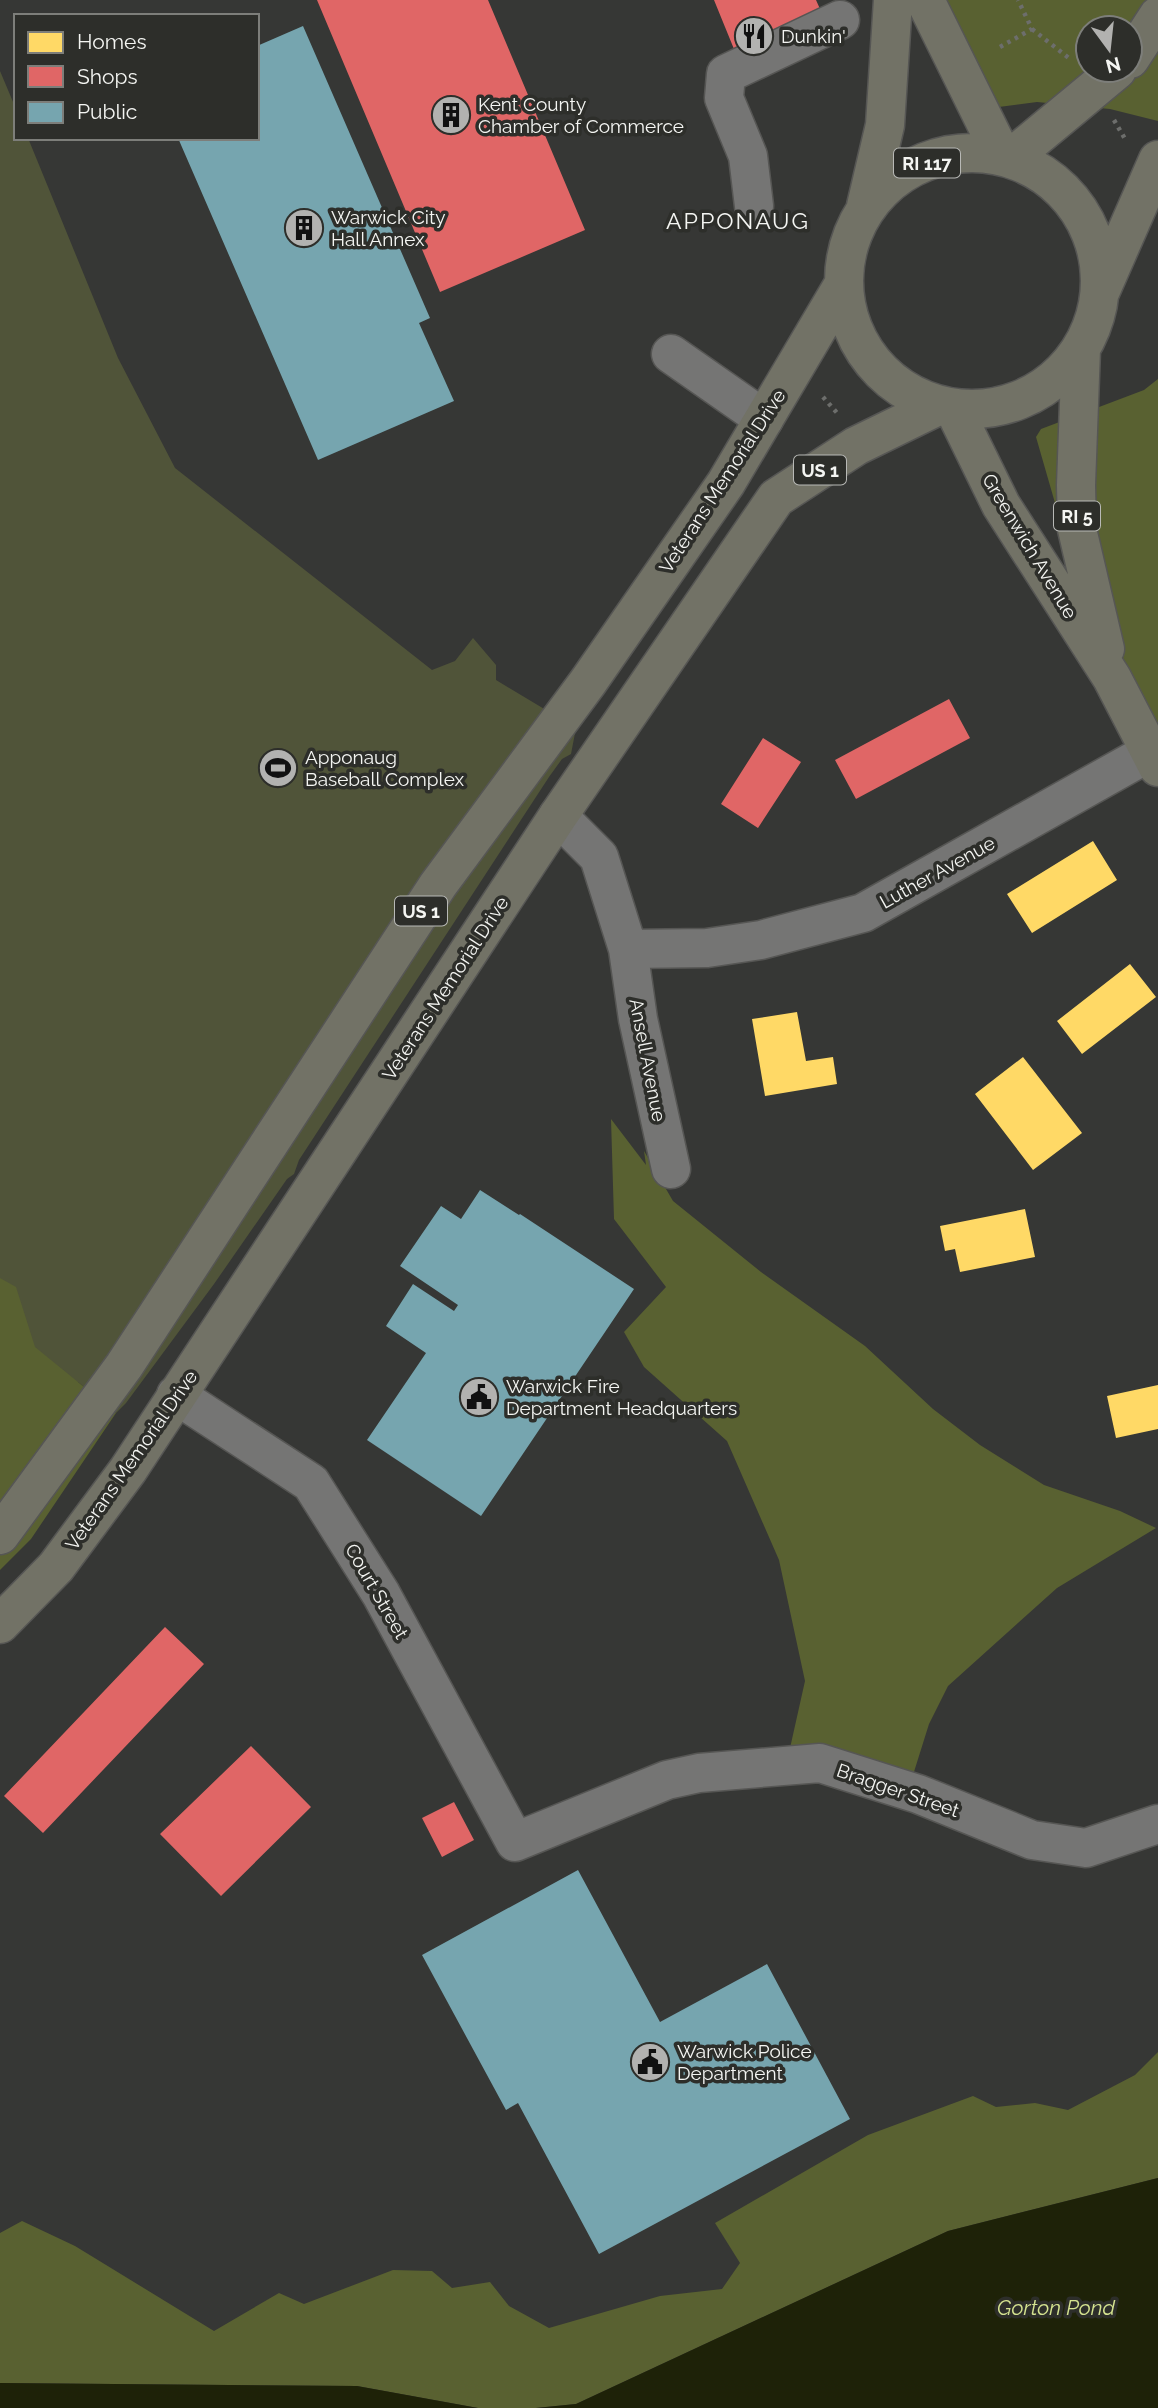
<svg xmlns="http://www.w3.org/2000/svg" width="1158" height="2408" viewBox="0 0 1158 2408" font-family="Raleway,sans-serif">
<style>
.green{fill:#505439}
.forest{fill:#596131;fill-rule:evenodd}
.water{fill:#1e2208}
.homes{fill:#ffd966}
.shops{fill:#e06666}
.public{fill:#76a5af}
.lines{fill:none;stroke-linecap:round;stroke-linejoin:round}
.minor-casing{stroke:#565654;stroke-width:41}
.major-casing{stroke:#565654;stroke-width:41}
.path{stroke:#6d6e6c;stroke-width:4.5;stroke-dasharray:3.5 5;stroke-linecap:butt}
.minor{stroke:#757574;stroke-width:38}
.major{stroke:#727266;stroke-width:38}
.labels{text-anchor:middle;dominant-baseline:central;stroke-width:7;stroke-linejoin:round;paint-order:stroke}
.shield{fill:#2d2e2a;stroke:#b8b9b6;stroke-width:2}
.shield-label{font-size:18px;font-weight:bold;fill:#f4f5f2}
.poi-label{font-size:19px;fill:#f4f5f2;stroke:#2d2e2a;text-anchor:start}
.street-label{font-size:19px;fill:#f4f5f2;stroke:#2d2e2a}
.water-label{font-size:21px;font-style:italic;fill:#d5e390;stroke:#2d2e2a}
.quarter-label{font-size:23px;letter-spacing:2px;fill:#f4f5f2;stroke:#2d2e2a}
</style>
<rect width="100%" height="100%" fill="#363735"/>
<path class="green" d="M0,71L16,109V138H28L118,358L175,468L432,670L455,661L473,638L496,665V680L576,728L571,754L562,759L549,777L299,1160L294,1174L287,1179L214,1284L126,1403L116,1413L78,1382L0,1378Z"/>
<path class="forest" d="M925,0H1158V121L1110,109L1037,102L968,111ZM1088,28H1130V70H1088Z
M1158,379V782L1068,548L1036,437L1041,429L1144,390Z
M611,1119L646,1165L644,1151L673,1201L761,1272L865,1346L933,1409L980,1445L1044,1485L1120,1511L1156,1528L1057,1588L948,1686L929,1724L908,1791L786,1766L805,1681L779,1560L727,1441L644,1367L624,1332L666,1287L614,1219Z
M0,1278L16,1287L35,1347L116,1413L31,1539L0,1570Z
M1158,2052V2178L948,2231L576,2404L536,2408H478L357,2386L0,2383V2233L22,2221L75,2246L214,2331L279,2293L304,2304L393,2270L432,2271L452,2288L490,2282L509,2306L549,2328L660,2296L722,2289L740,2263L715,2223L868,2135L973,2096L996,2107L1035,2103L1068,2110L1135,2075Z"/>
<path class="water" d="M1158,2178V2408H536L576,2404L948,2231Z
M0,2383L357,2386L478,2408H0Z"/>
<path class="homes" d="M1093,841L1117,880L1032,933L1007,894Z
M1130,964L1156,997L1082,1054L1057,1021Z
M797,1012L806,1061L833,1057L837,1084L765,1096L752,1019Z
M1023,1057L1082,1133L1033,1170L975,1094Z
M1025,1209L1035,1257L960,1272L955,1249L945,1251L940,1226Z
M1158,1385V1429L1116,1438L1107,1396Z"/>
<path class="shops" d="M317,0H488L585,230L440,292Z
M714,0H816L824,18L736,54Z
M949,699L970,738L856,799L835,760Z
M763,738L801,762L758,828L721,804Z
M165,1627L204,1664L43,1833L4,1796Z
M251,1746L311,1807L221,1896L160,1834Z
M454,1802L474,1840L442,1857L422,1818Z"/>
<path class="public" d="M303,26L430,318L419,323L454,401L318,460L178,138H257V46Z
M480,1190L519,1215L520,1214L634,1289L481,1516L367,1440L426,1353L386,1326L413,1284L454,1311L458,1305L400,1266L441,1206L461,1219Z
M578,1870L660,2022L767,1964L850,2119L599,2254L518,2103L506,2110L422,1955Z"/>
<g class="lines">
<g class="minor-casing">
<path id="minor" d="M754,206L748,156L724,98L726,74L840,20
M671,354L764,419
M558,816L599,857L628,949L707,948L761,940L863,913L1150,752
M628,949L638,1019L671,1169
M176,1395L311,1483L381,1594L515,1842L667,1780L699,1773L820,1763L918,1794L1032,1840L1086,1848L1158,1824"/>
</g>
<g class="major-casing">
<path id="major" d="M925,0L1002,156
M1130,59L1158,16
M844 281a128 128 0 1 1 256 0a128 128 0 1 1-256 0Z
M1011,158L1117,70
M866,206L885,125L893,0
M1101,290L1158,160
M1081,349L1076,485L1077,529L1105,649
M954,409L1001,505L1112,678L1158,767
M0,1535L124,1366L438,885L588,682L726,483L842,287
M0,1624L56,1567L128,1470L558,816L776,498L856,446L938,406"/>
</g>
<path class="path" d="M1032,29L1070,59
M1000,47L1032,29L1018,0
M1114,120L1125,139
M823,397L838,414"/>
<use href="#minor" class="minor"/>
<use href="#major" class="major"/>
</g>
<defs>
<g id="restaurant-disc" transform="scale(2.0125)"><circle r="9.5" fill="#b2b2b0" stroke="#2d2e2a"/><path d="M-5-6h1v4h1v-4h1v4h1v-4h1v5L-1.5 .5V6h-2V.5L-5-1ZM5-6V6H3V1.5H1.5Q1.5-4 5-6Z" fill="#111"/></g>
<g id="building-disc" transform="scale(2.0125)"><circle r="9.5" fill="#b2b2b0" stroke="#2d2e2a"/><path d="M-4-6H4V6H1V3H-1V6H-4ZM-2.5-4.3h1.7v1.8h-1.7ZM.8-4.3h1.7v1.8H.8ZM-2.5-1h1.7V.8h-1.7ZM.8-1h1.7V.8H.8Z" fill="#111"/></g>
<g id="stadium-disc" transform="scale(2.0125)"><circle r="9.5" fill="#b2b2b0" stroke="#2d2e2a"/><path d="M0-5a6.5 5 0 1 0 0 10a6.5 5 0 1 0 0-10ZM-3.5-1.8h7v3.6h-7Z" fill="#111"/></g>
<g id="civic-disc" transform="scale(2.0125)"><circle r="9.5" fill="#b2b2b0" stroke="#2d2e2a"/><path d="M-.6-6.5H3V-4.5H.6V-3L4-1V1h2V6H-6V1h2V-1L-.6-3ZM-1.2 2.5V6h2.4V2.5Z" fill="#111"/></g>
</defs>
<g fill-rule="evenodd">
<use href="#restaurant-disc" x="754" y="36"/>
<use href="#building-disc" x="451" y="115"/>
<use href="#building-disc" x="304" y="228"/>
<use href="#stadium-disc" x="278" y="768"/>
<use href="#civic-disc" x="479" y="1397"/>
<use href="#civic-disc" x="650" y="2062"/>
</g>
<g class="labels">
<g class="shield">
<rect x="894" y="148.5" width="66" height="29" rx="5"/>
<rect x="794" y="455.5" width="52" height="29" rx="5"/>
<rect x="1054" y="501.5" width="46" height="29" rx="5"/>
<rect x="395" y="896.5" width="52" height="29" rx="5"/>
</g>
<g class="shield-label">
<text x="927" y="163">RI 117</text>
<text x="820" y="470">US 1</text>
<text x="1077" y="516">RI 5</text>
<text x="421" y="911">US 1</text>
</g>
<g class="poi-label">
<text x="781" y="36">Dunkin'</text>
<text x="478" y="104">Kent County<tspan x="478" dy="22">Chamber of Commerce</tspan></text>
<text x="331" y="217">Warwick City<tspan x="331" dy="22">Hall Annex</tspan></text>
<text x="305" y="757">Apponaug<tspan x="305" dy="22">Baseball Complex</tspan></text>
<text x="506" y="1386">Warwick Fire<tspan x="506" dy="22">Department Headquarters</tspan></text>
<text x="677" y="2051">Warwick Police<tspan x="677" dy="22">Department</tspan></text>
</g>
<g class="street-label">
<text transform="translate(722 481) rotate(-57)">Veterans Memorial Drive</text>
<text transform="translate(1030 546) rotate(59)">Greenwich Avenue</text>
<text transform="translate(937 872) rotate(-29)">Luther Avenue</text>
<text transform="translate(445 988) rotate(-57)">Veterans Memorial Drive</text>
<text transform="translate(648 1060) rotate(79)">Ansell Avenue</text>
<text transform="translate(131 1460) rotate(-55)">Veterans Memorial Drive</text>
<text transform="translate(377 1591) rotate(60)">Court Street</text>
<text transform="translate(898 1790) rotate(19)">Bragger Street</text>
</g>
<g class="water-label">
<text x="1056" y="2307">Gorton Pond</text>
</g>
<g class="quarter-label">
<text x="738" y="220">APPONAUG</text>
</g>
</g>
<rect x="14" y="14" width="245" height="126" fill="#2d2e2a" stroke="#7d7e7a" stroke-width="2"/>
<rect x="28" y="32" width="35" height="21" fill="#ffd966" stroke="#7d7e7a" stroke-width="2"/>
<text x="77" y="49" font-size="21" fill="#f4f5f2">Homes</text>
<rect x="28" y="66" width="35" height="21" fill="#e06666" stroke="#7d7e7a" stroke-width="2"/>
<text x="77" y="84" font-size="21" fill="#f4f5f2">Shops</text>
<rect x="28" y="102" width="35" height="21" fill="#76a5af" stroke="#7d7e7a" stroke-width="2"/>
<text x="77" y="119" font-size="21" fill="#f4f5f2">Public</text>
<g transform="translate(1109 49) rotate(165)"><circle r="33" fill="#2d2e2a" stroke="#7d7e7a" stroke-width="2"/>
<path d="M0-5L12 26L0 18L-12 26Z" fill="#b2b2b0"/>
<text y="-10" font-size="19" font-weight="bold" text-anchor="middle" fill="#f4f5f2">N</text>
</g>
</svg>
